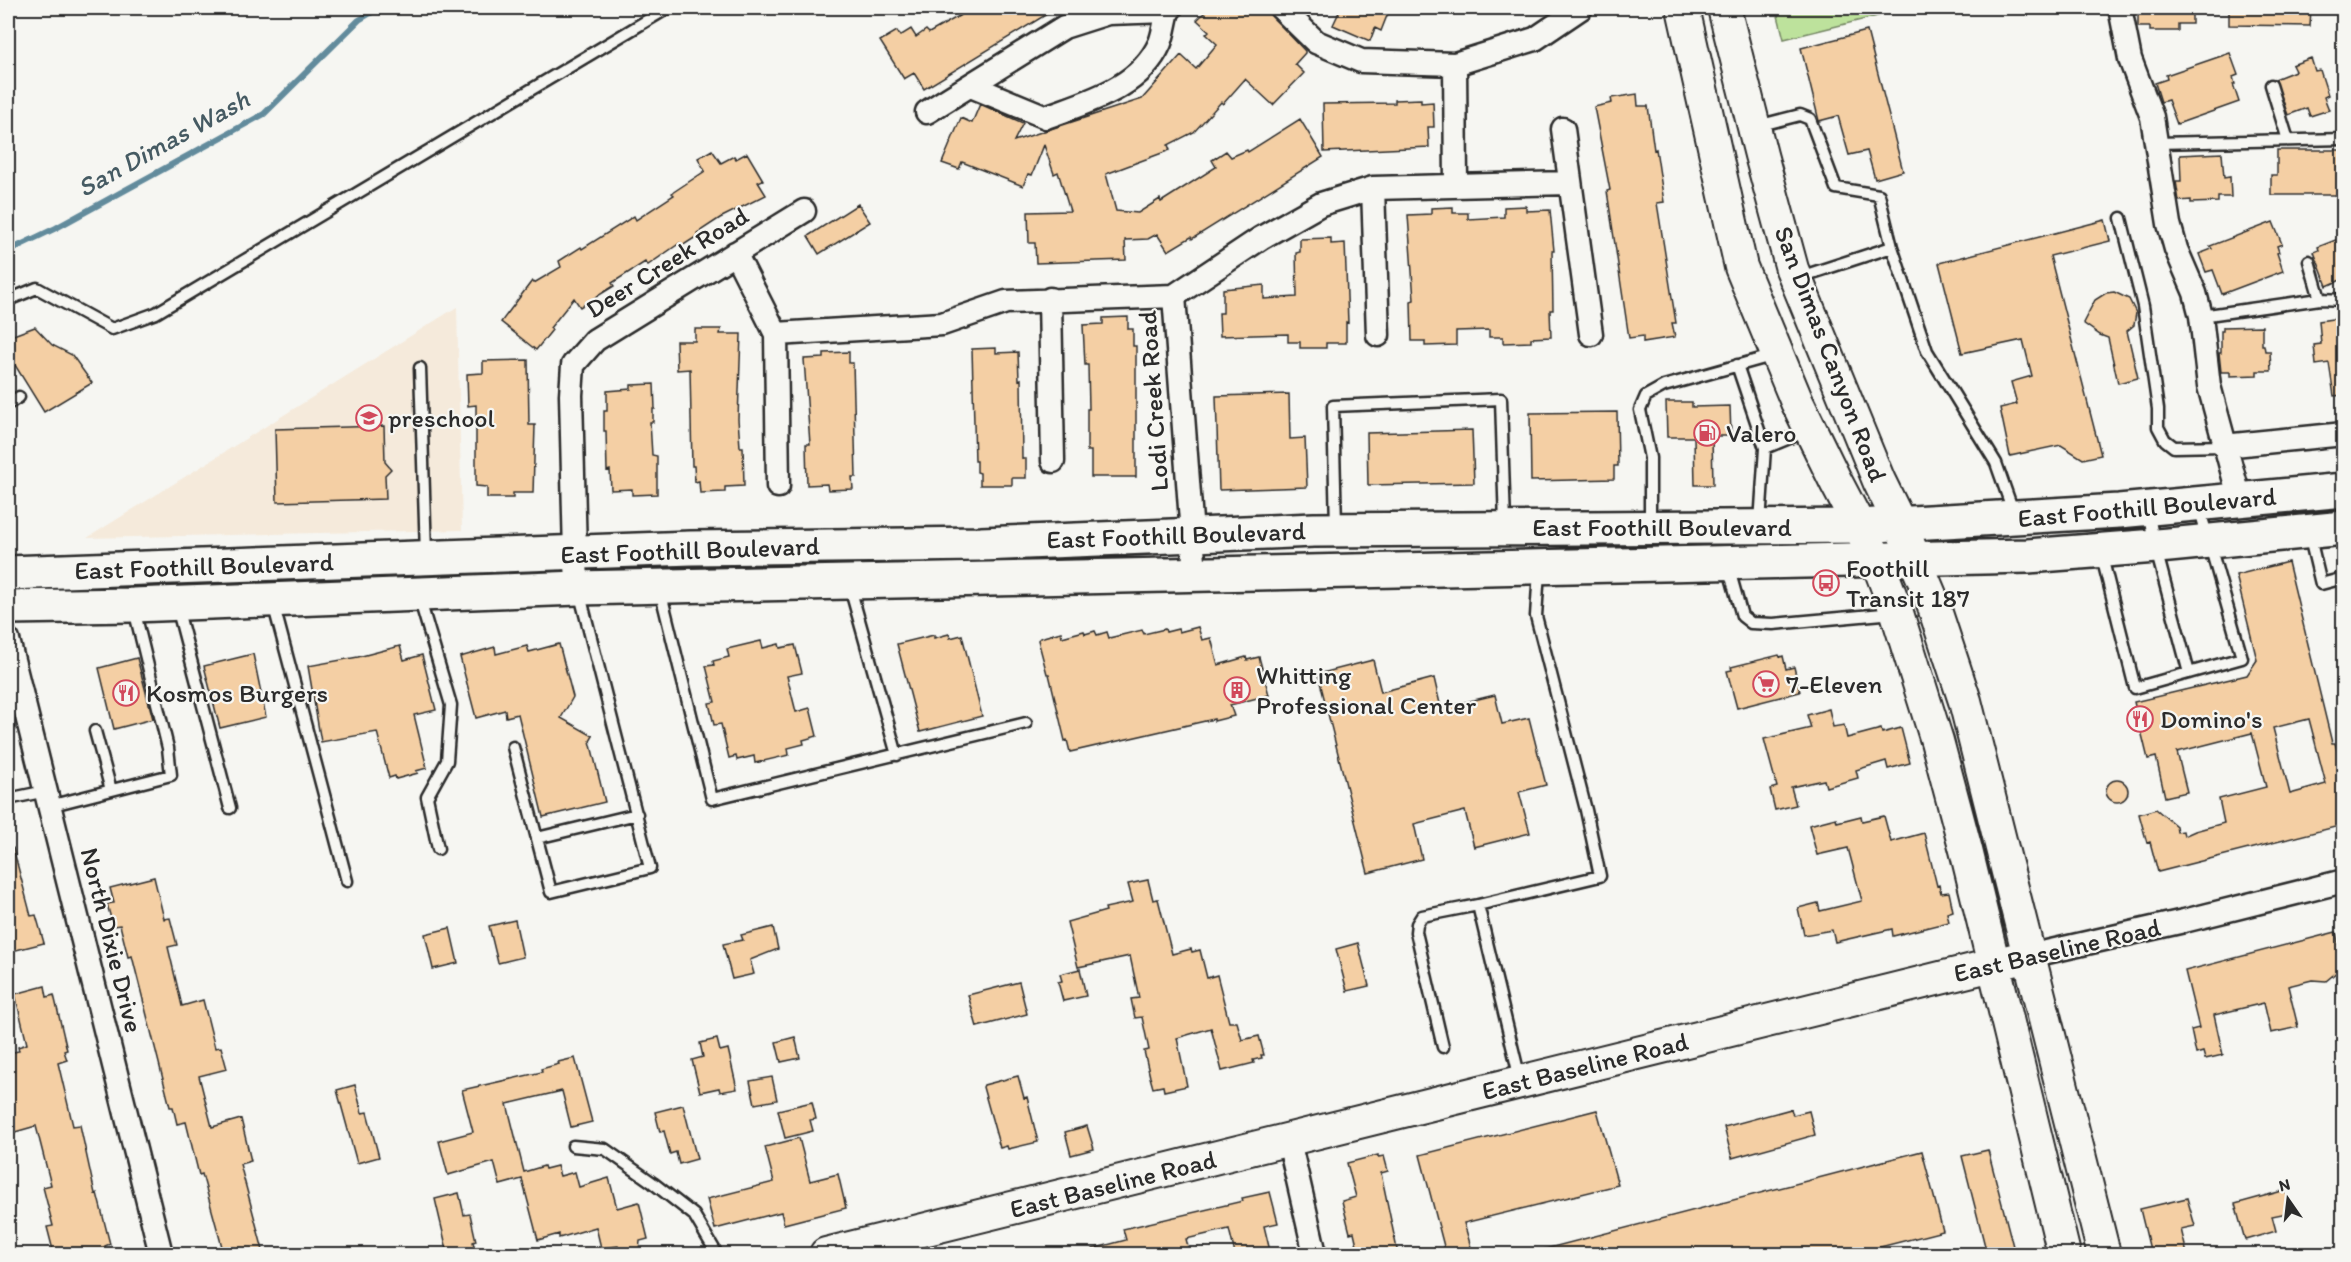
<svg xmlns="http://www.w3.org/2000/svg" width="2351" height="1262" viewBox="0 0 2351 1262" font-family="Itim,sans-serif">
<style>
.built{fill:#f5eadb}
.green{fill:#bde29c;stroke:#748664;stroke-width:1.5}
.lines{fill:none;stroke-linecap:round;stroke-linejoin:round}
.stream{stroke:#628b9c;stroke-width:6}
.building{fill:#f4cfa4;stroke:#2b2b2b;stroke-width:1.5;fill-rule:evenodd}
.lane-casing{stroke:#2b2b2b;stroke-width:15}
.street-casing{stroke:#2b2b2b;stroke-width:27}
.secondary-casing{stroke:#2b2b2b;stroke-width:36}
.primary-casing{stroke:#2b2b2b;stroke-width:38}
.lane{stroke:#f6f6f2;stroke-width:10}
.street{stroke:#f6f6f2;stroke-width:22}
.secondary{stroke:#f6f6f2;stroke-width:32}
.primary{stroke:#f6f6f2;stroke-width:33}
.labels{text-anchor:middle;dominant-baseline:central;stroke-width:4.5;stroke-linejoin:round;paint-order:stroke}
.street-label{font-size:26px;fill:#2b2b2b;stroke:#f6f6f2}
.poi-label{font-size:26px;fill:#2b2b2b;stroke:#f6f6f2;text-anchor:start}
.water-label{font-size:27px;font-style:italic;fill:#465b63;stroke:#f6f6f2}
</style>
<rect width="100%" height="100%" fill="#f6f6f2"/>
<filter id="ink" filterUnits="userSpaceOnUse"><feTurbulence type="fractalNoise" baseFrequency=".0167" numOctaves="2"/><feDisplacementMap in="SourceGraphic" scale="12" xChannelSelector="R" yChannelSelector="G"/><feConvolveMatrix kernelMatrix="1 2 1 2 8 2 1 2 1" color-interpolation-filters="sRGB"/></filter>
<g filter="url(#ink)">
<path class="built" d="M457,307L462,530L87,538Z"/>
<path class="green" d="M1776,8H1881L1882,15L1784,39Z"/>
<g class="lines">
<path class="stream" d="M8,251L56,228L264,114L359,20L379,8"/>
</g>
<path class="building" d="M973,8H1057L924,89L914,73L904,79L880,41L897,31L900,36L911,29L916,37L926,30L929,33Z
M1209,8H1264L1305,51V53L1295,64L1304,73L1273,105L1245,79L1223,104L1221,102L1194,132L1168,145L1170,150L1106,174L1116,211L1138,213L1160,199L1161,202L1216,167L1212,160L1226,151L1231,157L1247,150L1248,152L1300,119L1323,157L1192,239L1191,237L1168,251L1157,234L1148,239L1125,240L1126,260L1036,263L1035,243H1029L1028,212L1070,211L1058,172L1054,174L1044,145L1032,175L1028,174L1023,186L962,162L959,169L942,163L961,118L972,123L980,104L998,112L1023,123L1014,141L1142,99L1181,55L1196,69L1217,44L1206,34L1209,31L1197,20Z
M1341,8H1390L1381,31L1375,28L1370,41L1333,25Z
M2138,8H2192V24H2178V31H2150V27H2138Z
M2229,8H2311L2310,26L2229,25Z
M1867,31L1903,171L1875,179L1867,151L1849,155L1838,116L1819,121L1801,48Z
M2230,53L2238,75L2233,77L2235,84H2233L2239,102L2177,124L2168,100L2161,102L2155,83L2167,79L2166,75Z
M2311,58L2315,71L2320,70L2328,95L2324,97L2329,110L2310,116L2307,108L2288,115L2275,79L2295,71L2292,65Z
M1637,94L1638,106H1648L1654,150L1656,149L1664,202L1657,203L1676,323H1672L1675,337L1643,342V336L1629,338L1607,191L1610,190L1594,107L1612,103L1611,98Z
M1421,99V103L1433,102L1434,127H1428L1429,147L1324,152L1323,104L1395,103V100Z
M712,150L721,163L734,156L736,159L747,153L763,180L758,182L766,195L720,218L697,233L699,235L682,246L680,243L648,265L645,262L612,283L614,286L580,307L574,298L550,328L552,330L536,350L501,322L532,281L534,283L561,267L559,261L581,247L582,249L634,216L636,220L674,195L672,193L705,171L698,158Z
M2277,150H2343V195H2271V175H2277Z
M2222,153L2224,178L2230,177L2231,197H2218V202L2191,203V200L2179,201L2176,181H2181L2180,155Z
M858,204L870,222L819,254L808,236Z
M1526,206V211L1550,210L1554,251H1552L1553,310H1550L1551,337L1531,338V342L1503,343V337H1489V330L1456,331V345L1425,346V341H1412L1411,301L1414,300L1408,215L1431,214V208L1453,207V213H1468V219L1504,217V207Z
M2105,220L2110,241L2050,256L2101,455L2083,459L2061,445L2010,456L2000,408L2017,404L2011,382L2032,376L2023,340L1962,353L1939,263Z
M2273,222L2282,244L2277,246L2279,252L2277,253L2283,271L2222,294L2213,270L2206,272L2199,254L2212,249L2210,246Z
M2343,237V279L2327,286L2314,252L2319,250L2318,247Z
M1331,238V244L1345,243L1348,323L1346,322V343H1326V348H1300V342H1288V334L1220,336L1219,313H1223V289L1264,285V299L1297,297L1296,253L1300,252V239Z
M2114,292L2129,299L2136,313L2134,325L2127,331L2138,378L2118,383L2108,338L2100,335L2083,323L2095,300L2106,293Z
M1128,317V329H1133V346H1136V477H1091V451H1087V409H1089L1088,365H1085L1083,325L1103,324V318Z
M2339,318L2341,341L2343,340V395L2334,396L2329,363L2316,365L2314,345L2321,344L2319,321Z
M2262,326V345H2264L2265,351H2270L2271,371H2257V375L2230,376V372H2221L2219,353H2221V331H2223V327Z
M35,327L52,345L72,355L92,383L44,412L15,365L8,370V337Z
M695,329H721L720,334H741L738,419L740,447H743L744,486L725,487V492L700,493L699,481L695,482L694,466H692L690,369L677,370L676,341H695Z
M996,348V353L1018,352L1019,380L1021,379L1022,459H1026V478H1012V485H980V473L977,472V461H975L972,349Z
M849,352V363H853L856,477H852L853,489L828,490L827,484L807,485L806,444H810L804,359L824,358V353Z
M528,360L529,425H535L533,493H513V498H487V487L476,486V405L468,406L467,374L483,373V361Z
M654,384L655,409H653V422H650L652,455L657,456V494L632,495V489L611,490L610,470L607,471L606,431H604V411H607V391L631,389V385Z
M1289,394L1290,439L1305,438L1307,487L1219,490L1216,396Z
M1666,402H1692V407L1730,406L1731,436H1712L1713,485H1695L1694,437H1667Z
M1617,412L1618,466H1614V479L1531,481L1530,413Z
M384,426L385,462L391,469L385,475L386,499L277,502L275,429Z
M1472,430L1474,483L1368,485L1367,433Z
M2288,562L2332,743H2335L2340,761L2343,760V825L2158,872L2150,842L2147,843L2139,814L2156,809L2176,826L2177,832L2183,831L2184,836L2195,831L2224,823L2219,799L2266,787L2252,733L2177,752L2187,792L2165,797L2156,757L2148,759L2134,702L2247,675L2257,660L2236,575ZM2309,719L2326,784L2290,794L2273,728Z
M1198,627L1202,640L1211,638L1218,665L1246,657L1247,660L1259,657L1269,695L1230,705L1234,716L1214,721V719L1070,752L1067,740L1065,741L1049,674H1047L1038,640L1040,638L1061,632L1062,637L1084,631L1085,634L1095,631L1097,635L1107,632L1109,638L1142,630L1144,634L1165,629L1166,632L1178,629L1179,632Z
M949,634L950,638L962,635L982,716L920,732L897,644L934,635V638Z
M761,641L763,648L779,644L780,648L795,645L802,673L787,676L796,712L810,708L817,736L803,740L804,744L788,748L789,755L755,763L754,756L737,760L736,756L729,758L721,724L714,725L709,703L715,702L706,666L714,665L713,661L729,657L727,649Z
M559,644L573,697L561,718L593,736L590,741L605,802L543,817L518,714L506,717L505,710L476,718L460,657L495,647L496,654L527,646L529,652Z
M400,646L404,660L422,655L436,710L414,715L427,768L416,771L418,773L396,779L395,776L389,778L377,732L321,742L308,666L358,657Z
M253,654L266,717L220,728L204,666Z
M1779,655L1780,657L1783,656L1786,669L1794,667L1800,692L1737,708L1727,671L1732,670L1731,667Z
M137,658L153,719L114,729L99,668Z
M1373,660L1381,692L1434,678L1441,708L1495,695L1502,724L1529,718L1546,785L1519,792L1530,833L1474,847L1465,811L1414,824L1422,859L1368,873L1318,674Z
M1829,709L1833,727L1844,725L1847,738L1881,729L1882,733L1901,728L1910,763L1888,769L1886,761L1856,770L1858,778L1826,787L1824,780L1791,787L1796,805L1775,810L1770,789L1777,787L1764,739L1811,728L1807,715Z
M2106 791a11 11 0 1 1 22 0a11 11 0 1 1-22 0Z
M1861,816L1862,821L1884,816L1891,842L1924,833L1937,886L1939,885L1941,893L1949,892L1953,911L1947,913L1949,922L1893,936L1892,929L1835,942L1832,930L1804,935L1798,908L1818,903L1820,911L1862,901L1848,848L1817,855L1809,825L1836,818L1837,822Z
M13,848L31,916L36,915L44,943L8,952V849Z
M154,877L164,919L170,918L177,945L168,947L182,1006L203,1000L215,1048L221,1047L227,1069L199,1076L212,1127L241,1119L251,1161L240,1164L264,1254H224L202,1174L199,1175L186,1122L177,1124L173,1107H170L132,956L128,957L120,925L113,926L107,904L114,903L110,888Z
M1148,880L1153,900L1158,899L1172,954L1191,949L1192,952L1200,950L1207,978L1217,975L1229,1022H1237L1242,1040L1259,1036L1264,1055H1261L1262,1058L1253,1060L1254,1063L1222,1071L1211,1028L1177,1038L1187,1086L1164,1091L1163,1086L1153,1088L1150,1077L1144,1051L1149,1050L1142,1017L1135,1018L1131,999L1139,998L1130,956L1078,967L1067,922L1106,911L1105,908L1133,902L1128,884Z
M515,920L523,957L498,963L489,926Z
M773,927L778,949L750,960L754,974L732,979L723,944L743,940L741,935Z
M450,928L458,963L433,969L425,934Z
M2336,932L2343,970L2337,972L2326,981L2312,980L2288,986L2298,1027L2271,1033L2264,1003L2214,1015L2223,1055L2205,1059L2203,1052L2196,1054L2191,1030L2199,1028L2185,971Z
M1358,943L1369,986L1347,991L1336,949Z
M1080,969L1086,996L1063,1001L1058,982L1062,981L1060,974Z
M1019,982L1027,1014L977,1027L968,995Z
M45,986L47,997L54,995L67,1050L64,1051L67,1060L58,1063L73,1126L80,1125L95,1194L97,1193L110,1244L105,1246L107,1254H54L47,1227L53,1226L43,1187L51,1185L36,1126L8,1134V1115L13,1114L8,1093V1053L19,1051L18,1047L27,1044L15,994Z
M795,1037L800,1058L781,1062L776,1042Z
M717,1039L720,1051L728,1049L737,1089L720,1092L719,1088L700,1092L692,1060L703,1057L700,1043Z
M575,1058L592,1122L571,1127L562,1091L507,1104L524,1172L544,1166L545,1169L557,1166L560,1176L575,1172L579,1187L609,1178L617,1208L639,1202L648,1239L640,1241L639,1252L620,1254L618,1246L601,1248L596,1227L559,1238V1234L538,1240L522,1179L500,1185L494,1162L448,1175L439,1141L473,1132L462,1090L542,1072L541,1069L559,1064L558,1062Z
M1018,1076L1024,1098L1027,1097L1038,1142L1008,1149L1007,1146L1000,1148L983,1087L984,1085Z
M772,1077L777,1100L755,1104L750,1081Z
M355,1085L362,1113L367,1112L379,1157L357,1163L337,1090Z
M812,1102L816,1119L810,1120L813,1131L785,1138L778,1110Z
M683,1105L697,1159L679,1164L676,1152L670,1154L664,1131L660,1132L655,1112Z
M1791,1109L1793,1115L1809,1111L1815,1135L1732,1158L1724,1127Z
M1597,1110L1618,1185L1464,1223L1473,1254H1446L1420,1155Z
M1087,1126L1094,1149L1071,1155L1065,1132Z
M799,1138L810,1181L838,1174L846,1208L784,1224L781,1212L715,1229L707,1199L774,1182L765,1147Z
M1988,1150L2015,1254H1987L1962,1156Z
M1922,1151L1943,1231L1853,1254H1546L1545,1249Z
M1378,1155V1157L1384,1156L1388,1171L1381,1173L1398,1254H1359L1354,1232L1350,1233L1342,1201L1356,1197L1347,1163Z
M2286,1190L2292,1212L2272,1216L2276,1231L2245,1240L2235,1204Z
M1270,1192L1278,1223L1264,1226L1270,1251L1256,1254H1235L1229,1229L1186,1239L1190,1254H1093L1092,1249L1126,1240L1123,1229L1243,1201L1242,1198Z
M459,1193L464,1215L470,1214L476,1241L473,1242L476,1254H448L435,1199Z
M2187,1198L2195,1226L2181,1229L2187,1254H2151L2140,1209Z"/>
<g class="lines">
<g class="lane-casing">
<path id="lane" d="M2271,85L2288,140
M1757,126L1800,115L1810,119L1836,188L1879,195L1892,247
M2156,143L2344,139
M2121,218L2143,306L2158,409V427L2165,440L2174,447L2224,446
M2309,261L2320,299
M1797,278L1892,247L1927,351L1996,463L2014,514
M8,300L37,288L112,329L156,313L668,8
M2201,316L2320,299L2344,300
M1737,365L1765,448L1760,523
M420,368L426,554
M8,404L19,397
M1765,448L1809,430
M2148,511L2155,546L2189,673
M1650,524V458L1640,410L1646,396L1664,386L1775,355
M1336,526L1333,406L1501,399L1505,525
M2309,534L2321,584L2344,578
M2101,553L2135,688L2242,658L2199,507
M1728,566L1742,616L1751,623L1773,624L1894,613
M849,584L897,755
M660,590L712,799L1026,723
M419,597L451,705L447,761L427,797L438,849
M273,603L347,881
M177,607L230,808
M95,731L111,790
M513,747L551,892L650,868L579,591
M8,799L46,791
M49,806L171,775L168,748L134,609
M537,838L637,814
M1443,1047L1416,932L1417,924L1422,916L1478,905
M1520,1079L1478,905L1600,876L1586,810L1536,616L1539,571
M573,1146L605,1149L653,1183L694,1215L717,1254"/>
</g>
<g class="street-casing">
<path id="street" d="M1281,8L1316,42L1361,61L1455,64L1535,39L1581,8
M2120,8L2130,59L2152,117L2169,224L2176,249L2195,293L2201,316L2209,386L2240,500
M1455,64L1456,185
M971,86L1046,117C1089,101 1140,88 1160,43C1164,33 1165,21 1168,11
M927,112L1064,27L1108,13L1168,11L1171,8
M1563,129L1591,334
M1373,188L1378,335
M735,253L776,334L778,486
M1174,296L1195,574
M1050,299L1053,461
M776,334L942,324L1006,302L1174,296L1261,238L1321,204L1373,188L1569,183
M2224,446L2344,434
M578,588L575,554L571,395L573,365L595,340L804,211
M8,640L161,1254
M2029,956L2184,921L2344,881
M1289,1141L1315,1254"/>
</g>
<g class="secondary-casing">
<path id="secondary" d="M1683,8L1741,267L1797,402L1836,482L1877,560L1897,613L1937,741L1966,850L2064,1254
M1724,8L1761,155L1792,269L1879,481L1900,524L1930,595L1965,701L2104,1254
M826,1254L2013,960"/>
</g>
<g class="primary-casing">
<path id="primary" d="M8,573L691,548L981,544L1314,530L1859,526L2119,511L2344,490
M8,607L133,605L578,588L2028,556L2169,545L2344,528"/>
</g>
<use href="#lane" class="lane"/>
<use href="#street" class="street"/>
<use href="#secondary" class="secondary"/>
<use href="#primary" class="primary"/>
</g>
</g>
<defs>
<g id="school-ring" transform="scale(1.35)"><circle r="9.5" fill="#f6f6f2" stroke="#d1495b" stroke-width="1.5"/><path d="M0-5L7-2L0 1L-7-2ZM-4 1L0 2.5L4 1V4Q0 6-4 4Z" fill="#d1495b"/></g>
<g id="fuel-ring" transform="scale(1.35)"><circle r="9.5" fill="#f6f6f2" stroke="#d1495b" stroke-width="1.5"/><path d="M-5.5-6h7V0h2V4h1.3V-2.5L3-4.5l.8-.8L6-3V5H2.5V1h-1V6h-7ZM-4.2-4.7v3.2H.2V-4.7Z" fill="#d1495b"/></g>
<g id="bus-ring" transform="scale(1.35)"><circle r="9.5" fill="#f6f6f2" stroke="#d1495b" stroke-width="1.5"/><path d="M-5-6H5V4H4V6H2V4H-2V6H-4V4H-5ZM-3.5-4V0h7V-4ZM-3.5 1.2v1.5H-2V1.2ZM2 1.2v1.5H3.5V1.2Z" fill="#d1495b"/></g>
<g id="supermarket-ring" transform="scale(1.35)"><circle r="9.5" fill="#f6f6f2" stroke="#d1495b" stroke-width="1.5"/><path d="M-6-5.5h2.5l.6 2H6L4.5 2H-2.5L-4.4-4H-6ZM-1.5 3.2a1.3 1.3 0 1 0 .1 0ZM3 3.2a1.3 1.3 0 1 0 .1 0Z" fill="#d1495b"/></g>
<g id="building-ring" transform="scale(1.35)"><circle r="9.5" fill="#f6f6f2" stroke="#d1495b" stroke-width="1.5"/><path d="M-4-6H4V6H1V3H-1V6H-4ZM-2.5-4.3h1.7v1.8h-1.7ZM.8-4.3h1.7v1.8H.8ZM-2.5-1h1.7V.8h-1.7ZM.8-1h1.7V.8H.8Z" fill="#d1495b"/></g>
<g id="restaurant-ring" transform="scale(1.35)"><circle r="9.5" fill="#f6f6f2" stroke="#d1495b" stroke-width="1.5"/><path d="M-5-6h1v4h1v-4h1v4h1v-4h1v5L-1.5 .5V6h-2V.5L-5-1ZM5-6V6H3V1.5H1.5Q1.5-4 5-6Z" fill="#d1495b"/></g>
</defs>
<g fill-rule="evenodd">
<use href="#school-ring" x="369" y="418"/>
<use href="#fuel-ring" x="1707" y="433"/>
<use href="#bus-ring" x="1826" y="583"/>
<use href="#supermarket-ring" x="1766" y="684"/>
<use href="#building-ring" x="1237" y="690"/>
<use href="#restaurant-ring" x="126" y="693"/>
<use href="#restaurant-ring" x="2140" y="719"/>
</g>
<g class="labels">
<g class="street-label">
<text transform="translate(667 262) rotate(-32)">Deer Creek Road</text>
<text transform="translate(1831 354) rotate(69)">San Dimas Canyon Road</text>
<text transform="translate(1153 401) rotate(-94)">Lodi Creek Road</text>
<text transform="translate(2147 507) rotate(-5)">East Foothill Boulevard</text>
<text x="1662" y="527">East Foothill Boulevard</text>
<text transform="translate(1176 535) rotate(-2)">East Foothill Boulevard</text>
<text transform="translate(690 550) rotate(-2)">East Foothill Boulevard</text>
<text transform="translate(204 566) rotate(-2)">East Foothill Boulevard</text>
<text transform="translate(112 940) rotate(76)">North Dixie Drive</text>
<text transform="translate(2057 950) rotate(-13)">East Baseline Road</text>
<text transform="translate(1585 1066) rotate(-14)">East Baseline Road</text>
<text transform="translate(1113 1184) rotate(-14)">East Baseline Road</text>
</g>
<g class="poi-label">
<text x="388" y="418">preschool</text>
<text x="1726" y="433">Valero</text>
<text x="1846" y="568">Foothill<tspan x="1846" dy="30">Transit 187</tspan></text>
<text x="1256" y="675">Whitting<tspan x="1256" dy="30">Professional Center</tspan></text>
<text x="1786" y="684">7-Eleven</text>
<text x="146" y="693">Kosmos Burgers</text>
<text x="2160" y="719">Domino's</text>
</g>
<g class="water-label">
<text transform="translate(163 143) rotate(-29)">San Dimas Wash</text>
</g>
</g>
<rect width="2351" height="1262" fill="none" stroke="#f6f6f2" stroke-width="30"/>
<rect x="15" y="15" width="2321" height="1232" fill="none" stroke="#2b2b2b" stroke-width="2" filter="url(#ink)"/>
<g transform="translate(2288 1199) rotate(346)" stroke="#f6f6f2" stroke-width="4.5" paint-order="stroke">
<path d="M0-4.5L10 22L0 15L-10 22Z" fill="#2b2b2b"/>
<text y="-9" font-size="16" font-weight="bold" text-anchor="middle" fill="#2b2b2b">N</text>
</g>
</svg>
